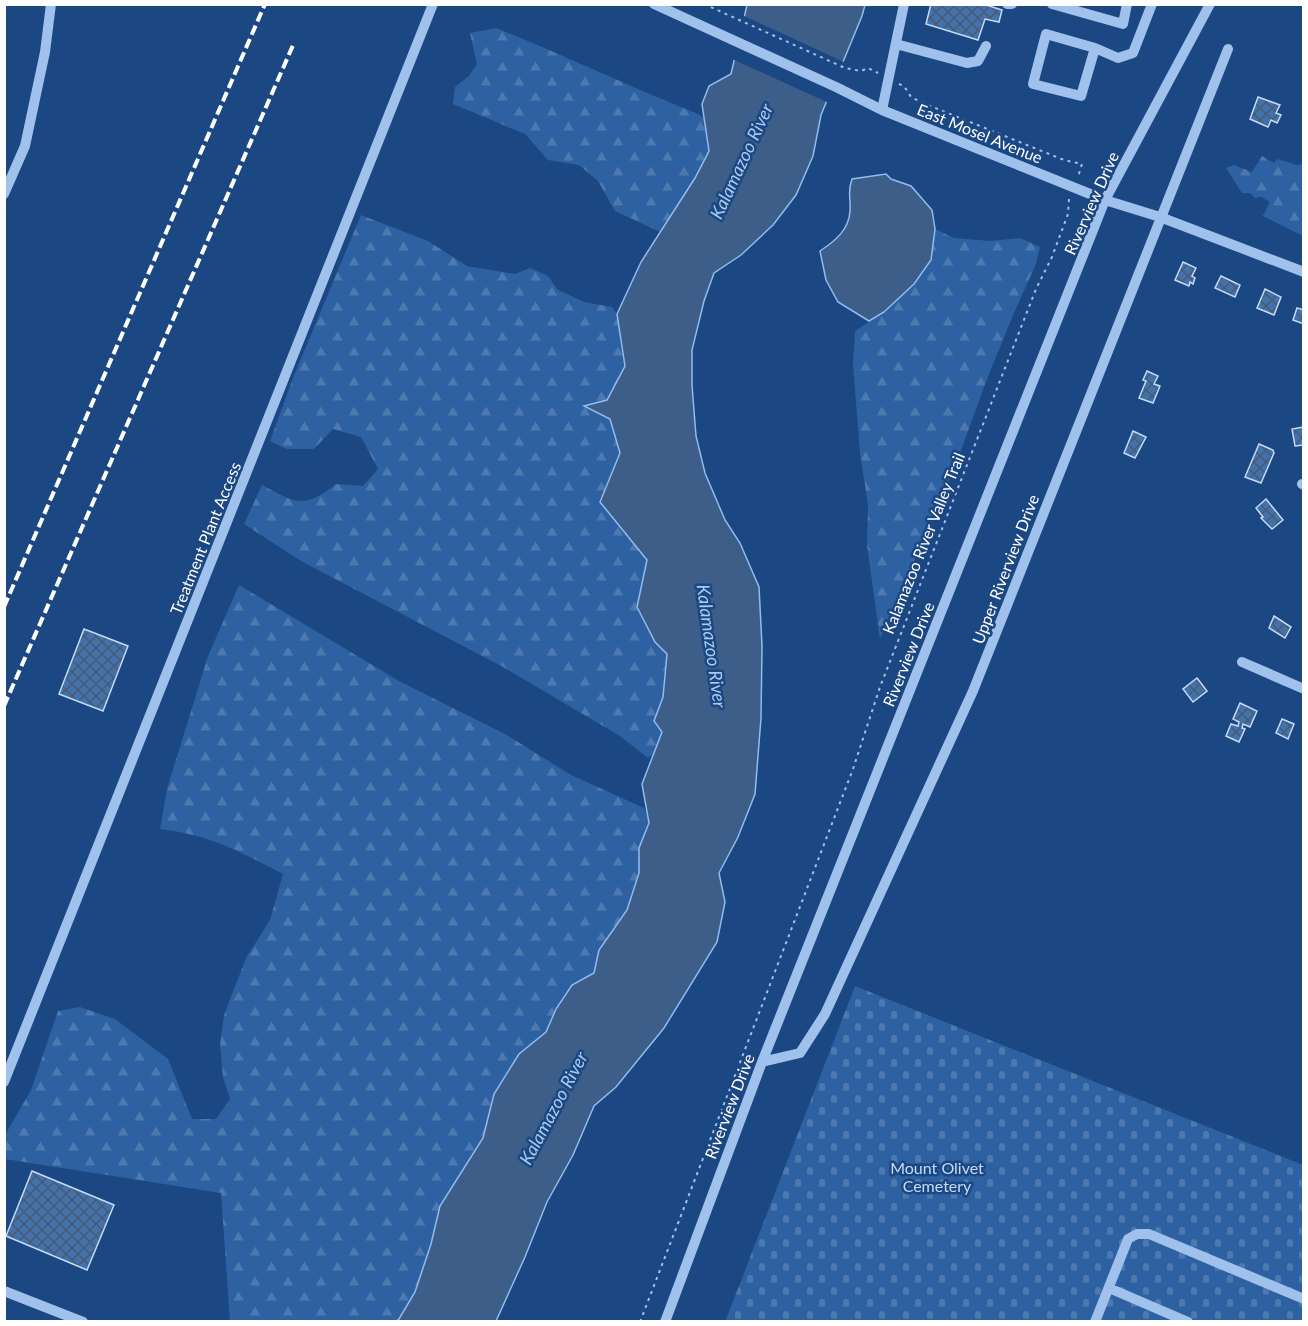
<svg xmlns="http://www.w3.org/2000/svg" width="1308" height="1326" viewBox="0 0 1308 1326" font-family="Lato,sans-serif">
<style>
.forest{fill:url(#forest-firs)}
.cemetery{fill:url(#cemetery-stones)}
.water{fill:#3c5e89;stroke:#92bced;stroke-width:1.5}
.pier{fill:#1b4782}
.building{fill:url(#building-cross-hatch);stroke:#c4dbf8;stroke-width:1.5}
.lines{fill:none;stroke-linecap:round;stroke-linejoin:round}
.path{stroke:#9fc1eb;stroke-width:2;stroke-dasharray:3 4.5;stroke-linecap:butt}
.minor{stroke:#9fc1eb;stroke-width:10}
.rail{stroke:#fff;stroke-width:4;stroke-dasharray:10 4.5;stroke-linecap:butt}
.labels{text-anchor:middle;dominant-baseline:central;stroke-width:5;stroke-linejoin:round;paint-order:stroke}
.street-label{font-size:16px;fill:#fff;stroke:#1b4782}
.park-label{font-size:16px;fill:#c4dbf8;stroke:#1b4782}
.water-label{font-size:18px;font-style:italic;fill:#aacbf2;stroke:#1b4782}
</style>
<defs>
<pattern id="forest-firs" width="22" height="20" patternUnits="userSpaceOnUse" patternTransform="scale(1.5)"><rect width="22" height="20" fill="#2e61a1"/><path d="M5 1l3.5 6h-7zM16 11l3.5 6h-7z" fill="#4d79af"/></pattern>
<pattern id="cemetery-stones" width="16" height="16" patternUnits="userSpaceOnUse" patternTransform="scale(1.5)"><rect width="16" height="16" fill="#2e61a1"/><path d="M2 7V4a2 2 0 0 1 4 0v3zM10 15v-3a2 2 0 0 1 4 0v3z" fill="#4d79af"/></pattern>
<pattern id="building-cross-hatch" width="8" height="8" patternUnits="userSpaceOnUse" patternTransform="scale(1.5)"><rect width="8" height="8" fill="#4371ab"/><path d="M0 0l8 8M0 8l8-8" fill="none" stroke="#485b72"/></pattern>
</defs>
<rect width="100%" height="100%" fill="#1b4782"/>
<path class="forest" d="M496,28C564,55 630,87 698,114L704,118L709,151L695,178L660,232L615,211L598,181L579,165L548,160L525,134L453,104L455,87L469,76L477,64L470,33Z
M1262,156L1274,163L1277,159L1297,165L1303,164V236L1263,216L1270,202L1261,197L1255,198L1250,193H1242L1226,168L1234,165L1252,172Z
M361,215L428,241L467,266L515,274L530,268L548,276L558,290L584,302L612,307L617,314L625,365L607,400L585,406L610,419L620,453L600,502L647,560L637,607L655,642L667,654L663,697L654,721L662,732L653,754L648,758L620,736L503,667L301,561L244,524L262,485C296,503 303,510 336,484L363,486L378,469L361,437L333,429L314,449H287L270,441L293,378Z
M935,229L954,238L990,241L1020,238L1040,247L1036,264L1014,313L987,379L955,467L880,639L867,545L868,505L860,453L853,364L855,331L884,312L931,260Z
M239,585L399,681L505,734L571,775L644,808L649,823L639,848V873L627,910L599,950L594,973L572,985L556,1009L546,1032L519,1054L494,1094L483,1138L440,1206L431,1244L415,1292L399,1319L395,1321H230L221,1193L5,1159V1135L31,1090L58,1011L80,1007L115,1019L168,1059L192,1119H216L230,1099L223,1077L220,1045L224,1015L246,958L270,920L283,874C239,851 210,835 160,829L167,789L208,656Z"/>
<path class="cemetery" d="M855,986L1303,1165V1321L725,1322Z"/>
<path class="water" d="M747,5H865L862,16L821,115L813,156L796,195L773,225L741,255L714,273L704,301L692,350V385L696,436L705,473L725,520L740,543L759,587L762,646L761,718L755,794L738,837L719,873L725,902L717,942L664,1028L616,1087L594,1106L573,1155L547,1202L525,1257L496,1321L395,1322L399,1319L415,1292L431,1244L440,1206L483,1138L494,1094L519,1054L546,1032L556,1009L572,985L594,973L599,950L627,910L639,873V848L649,823L642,784L662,732L654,721L663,697L667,654L655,642L637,607L647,560L600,502L620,453L610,419L584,406L607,400L625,366L617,314L641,262L695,178L709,151L702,104L709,86L731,74Z
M886,174L891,179L911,186L932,210L935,229L931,260L914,284L884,312L869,321L838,302L826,280L820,251C835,241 849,230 850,211C851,197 847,192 852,179Z"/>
<path class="pier" d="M742,15L846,63L829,103L732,59Z"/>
<path class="building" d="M931,4H983L1002,10L999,22L985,19L978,40L926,24Z
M1258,97L1280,105L1276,113L1281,115L1277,123L1271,120L1268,127L1250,119Z
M1183,262L1196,268L1192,276L1195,278L1193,284L1190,282L1189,286L1175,280Z
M1221,276L1240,285L1235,297L1215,288Z
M1265,289L1281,297L1274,315L1257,308Z
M1297,308L1304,310V324L1293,320Z
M1147,371L1158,376L1154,384L1160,386L1153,403L1139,398L1146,381L1143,380Z
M1304,427V445L1295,446L1292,429Z
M1133,431L1146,437L1135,458L1124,453Z
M1259,444L1273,450L1274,453L1261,483L1245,477Z
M1266,499L1283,520L1272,529L1261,518L1263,517L1256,508Z
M1274,616L1291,627L1285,638L1269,628Z
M84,629L128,646L103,711L59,694Z
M1197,678L1207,691L1193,702L1183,689Z
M1240,703L1257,711L1250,727L1243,724L1242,728L1245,729L1239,742L1226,736L1231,724L1238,726L1239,722L1233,719Z
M1282,719L1294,724L1288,739L1276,733Z
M32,1171L114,1205L87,1270L6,1236Z"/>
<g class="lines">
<path class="path" d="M704,4L845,68L861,71L868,68L878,73
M899,84L904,86L911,97L923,103L1064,160L1082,164L1078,177
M640,1322L853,769L880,687L1036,289L1052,257L1068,214L1069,199"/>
<path class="minor" d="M654,4L836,87L882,110L1105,200L1160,217L1304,272
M1007,4H1012
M1052,4L1123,24L1127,4
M896,44L967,63L978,61L986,46
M1095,48L1081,96L1033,84L1046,34L1095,48L1118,58L1133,53L1152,4
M882,110L904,4
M4,194L25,146L45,52L51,4
M1302,484L1304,485
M1242,662L1304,689
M762,1062L800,1053L825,1014L973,691L1228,49
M4,1082L433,4
M1109,1288L1188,1322
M4,1291L83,1322
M665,1322L762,1062L1105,200L1210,4
M1095,1322L1128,1239L1137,1234H1149L1304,1299"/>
<path class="rail" d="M4,607L265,4
M4,706L294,43"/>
</g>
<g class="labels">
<g class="street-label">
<text transform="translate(980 133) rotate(22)">East Mosel Avenue</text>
<text transform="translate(1091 203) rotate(-66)">Riverview Drive</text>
<text transform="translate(205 538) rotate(-68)">Treatment Plant Access</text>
<text transform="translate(923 543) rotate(-68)">Kalamazoo River Valley Trail</text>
<text transform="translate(1005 569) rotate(-69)">Upper Riverview Drive</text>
<text transform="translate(908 654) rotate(-68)">Riverview Drive</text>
<text transform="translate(729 1106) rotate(-69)">Riverview Drive</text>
</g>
<g class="park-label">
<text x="937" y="1167">Mount Olivet<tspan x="937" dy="18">Cemetery</tspan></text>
</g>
<g class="water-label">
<text transform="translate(741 161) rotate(-65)">Kalamazoo River</text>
<text transform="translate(712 646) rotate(82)">Kalamazoo River</text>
<text transform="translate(553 1108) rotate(-62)">Kalamazoo River</text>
</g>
</g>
<rect width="1308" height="1326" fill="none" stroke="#ffffff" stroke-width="12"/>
</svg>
